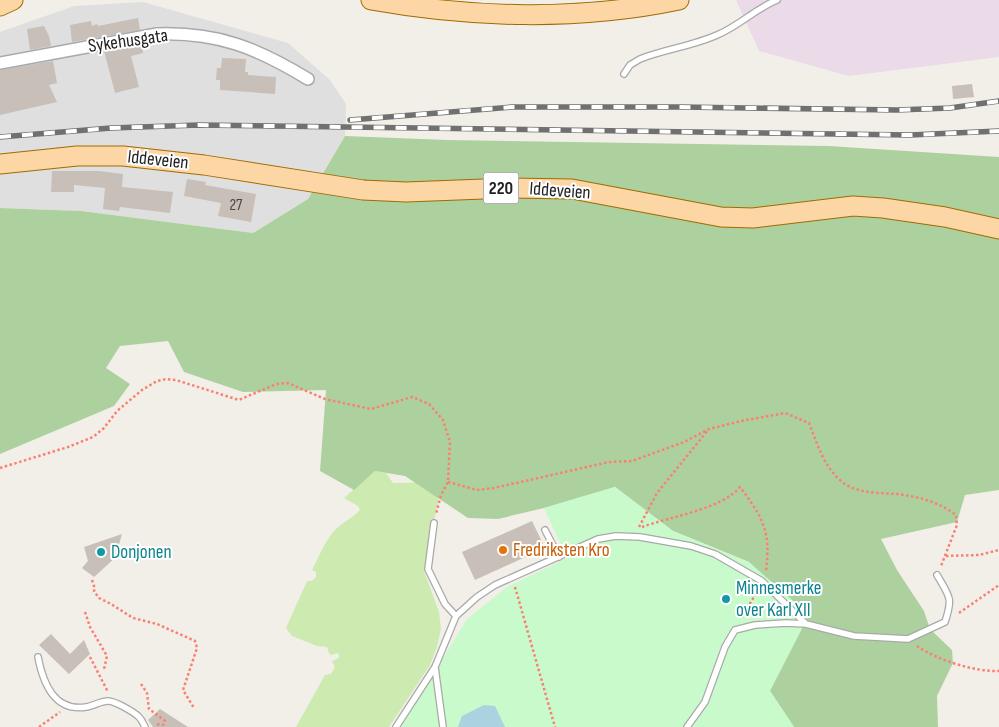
<svg xmlns="http://www.w3.org/2000/svg" width="999" height="727" viewBox="0 0 999 727" font-family="'Sofia Sans Condensed',sans-serif">
<style>
.residential{fill:#e0dfdf}
.industrial{fill:#ebdbe8}
.grass{fill:#cdebb0}
.forest{fill:#add19e}
.park{fill:#c8facc}
.water{fill:#aad3df}
.building{fill:#c7bfb8}
.lines{fill:none;stroke-linecap:round;stroke-linejoin:round}
.service-casing{stroke:#a9a9a9;stroke-width:8}
.minor-casing{stroke:#a9a9a9;stroke-width:14}
.primary-casing{stroke:#a06b00;stroke-width:21}
.path{stroke:#fa8072;stroke-width:2.5;stroke-dasharray:2.5 2.5;stroke-linecap:butt}
.service{stroke:#fff;stroke-width:5.5}
.minor{stroke:#fff;stroke-width:11}
.primary{stroke:#fcd6a4;stroke-width:19}
.rail-casing{stroke:#707070;stroke-width:5.5}
.rail{stroke:#fff;stroke-width:4;stroke-dasharray:11;stroke-linecap:butt}
.food-dot{fill:#e8710a;stroke:#fff;stroke-width:2}
.culture-dot{fill:#0f9aa8;stroke:#fff;stroke-width:2}
.labels{text-anchor:middle;dominant-baseline:central;stroke-width:4;stroke-linejoin:round;paint-order:stroke}
.number-label{font-size:16px;fill:#4b4948}
.shield{fill:#fff;stroke:#646464;stroke-width:1}
.shield-label{font-size:18px;font-weight:bold;fill:#222}
.street-label{font-size:19px;fill:#222;stroke:#fff}
.food-label{font-size:19px;fill:#c56008;stroke:#fff;text-anchor:start}
.culture-label{font-size:19px;fill:#0d838f;stroke:#fff;text-anchor:start}
</style>
<rect width="100%" height="100%" fill="#f2efe9"/>
<path class="residential" d="M143,2L288,43L330,80L346,104L345,136L308,199L253,233L81,211L0,208V32L74,6Z"/>
<path class="industrial" d="M736,0H999V57L849,76L759,51Z"/>
<path class="grass" d="M375,471L386,473L393,483L442,482L424,571L439,612L441,629L437,647L430,665L389,727H296L325,675L331,674L335,667L332,661L339,658V655L338,653L331,655L329,653L327,647L317,646L292,636L286,628L307,581H312L316,577V572L312,570C318,559 323,545 331,535C338,524 352,519 360,510L358,506L344,498Z"/>
<path class="forest" d="M345,136L448,140L829,146L999,157V490L965,495L957,522L881,539L897,570L924,611L930,629L952,650L953,663L937,696L938,727H794L770,691L749,562L673,531L615,487L544,508L498,519L468,518L405,476L375,471L354,490L320,471L326,390L243,392L184,372L168,341L120,346L106,368L130,384L114,406L0,454V208L81,211L253,233L308,199Z"/>
<path class="park" d="M615,487L673,531L749,562L809,615L770,691L794,727H401L467,619L507,587L567,558L544,508Z"/>
<path class="water" d="M484,705L495,706L505,727H458L462,716Z"/>
<path class="building" d="M138,18L140,30L72,42L70,25L91,21L92,26L97,24L98,26Z
M44,26L49,36L51,46L30,50L27,29Z
M142,44L143,53L131,56L139,87L115,93L104,51Z
M222,58L246,59L245,72H248V75L276,77L275,94L220,90V80H216L217,68H221Z
M53,61L57,83L49,85L57,102L0,115V70Z
M972,84L974,97L953,99L952,86Z
M52,171H99L123,174L122,187L173,192L170,213L120,207L119,211L103,209L105,188L74,185V192H51Z
M187,179L206,182L205,185L256,194L251,222L218,216L221,203L184,196Z
M532,521L545,548L475,580L462,552Z
M122,534L115,558L94,577L82,568L88,561L84,547Z
M51,634L70,654L84,640L90,654L69,674L39,645Z
M160,709L188,727H153L148,720Z"/>
<g class="lines">
<g class="service-casing">
<path id="service" d="M624,74L630,65L640,59C665,49 693,46 717,35C739,26 755,9 777,0
M434,523L428,569L445,604L456,616
M545,530L559,557
M38,657C43,683 54,712 86,707C93,706 101,701 108,701C115,701 134,712 139,717C142,720 143,723 145,727
M435,667L443,727
M396,727L435,667L456,616L477,597L495,585L598,539L616,536L640,537L691,546L715,554L762,581L806,624
M687,727L705,702L725,647L735,630L755,625L786,623L806,624L854,636L908,639L945,622C953,598 950,597 937,575"/>
</g>
<g class="minor-casing">
<path id="minor" d="M0,63L157,34C218,32 257,48 308,79"/>
</g>
<g class="primary-casing">
<path id="primary" d="M371,0C471,18 579,21 679,0
M0,6L13,0
M0,164L77,156H123L204,165L363,190L406,192L510,188L572,189L721,217L753,218L853,206L883,208L945,217L999,229"/>
</g>
<path class="path" d="M0,468L68,447L93,437L104,428L117,411L142,390L157,381L166,379L176,380L239,400L276,384L288,383L325,399L371,409L412,397L429,404L443,420L450,442L448,482L441,495L436,514
M448,482L477,490L494,488L609,462L632,461L684,442L709,429L741,421L785,413L809,423C817,443 823,465 840,480C858,497 888,491 910,496C927,499 943,505 956,515L957,525L941,566
M639,527L657,493L708,430
M642,527C669,517 722,509 740,487C763,518 771,531 766,571
M946,556L979,555L999,550
M92,580L95,589L94,591L99,598L111,604L133,618L157,624L195,641L197,648L183,690L194,708
M515,587L555,727
M85,612L90,627L107,656L104,669
M959,613L999,585
M742,617L758,590
M917,646C937,660 975,672 999,671
M90,657L108,692
M141,684L147,693L149,709L165,721L163,725L155,724
M39,727L60,712"/>
<use href="#service" class="service"/>
<use href="#minor" class="minor"/>
<use href="#primary" class="primary"/>
<g class="rail-casing">
<path id="rail" d="M350,120L512,107H681L897,110L950,108L999,101
M0,137L111,128L199,125L910,135L999,131"/>
</g>
<use href="#rail" class="rail"/>
</g>
<circle class="food-dot" cx="503" cy="550" r="5"/>
<g class="culture-dot">
<circle cx="101" cy="552" r="5"/>
<circle cx="726" cy="599" r="5"/>
</g>
<g class="labels">
<g class="number-label">
<text x="236" y="205">27</text>
</g>
<rect class="shield" x="483.5" y="172.5" width="35" height="31" rx="4"/>
<g class="shield-label">
<text x="501" y="188">220</text>
</g>
<g class="street-label">
<text transform="translate(128 41) rotate(-8)">Sykehusgata</text>
<text transform="translate(158 160) rotate(6)">Iddeveien</text>
<text transform="translate(560 191) rotate(4)">Iddeveien</text>
</g>
<g class="food-label">
<text x="513" y="550">Fredriksten Kro</text>
</g>
<g class="culture-label">
<text x="111" y="552">Donjonen</text>
<text x="736" y="588">Minnesmerke<tspan x="736" dy="22">over Karl XII</tspan></text>
</g>
</g>
</svg>
